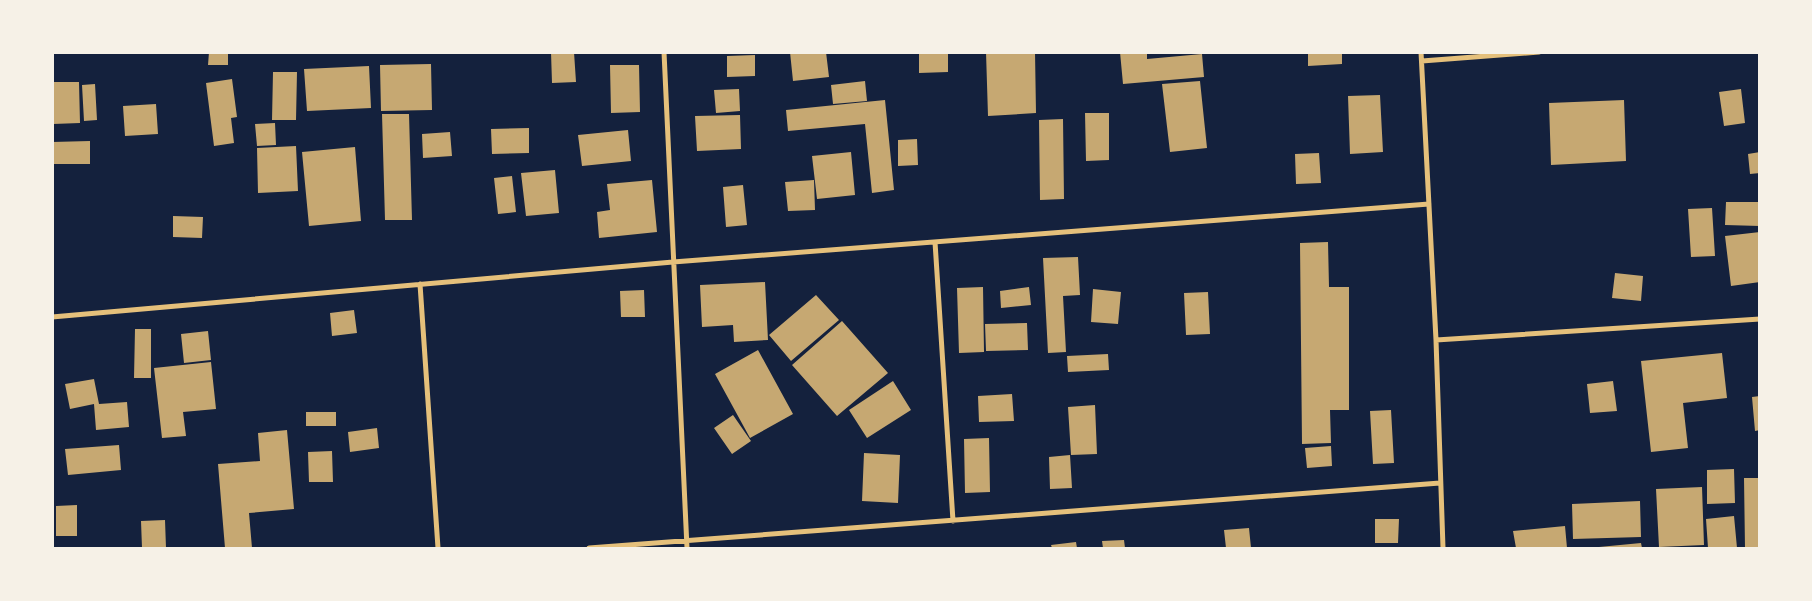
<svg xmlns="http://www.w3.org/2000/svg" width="1812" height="601" viewBox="0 0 1812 601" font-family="Lato,sans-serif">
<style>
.building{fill:#c6a872}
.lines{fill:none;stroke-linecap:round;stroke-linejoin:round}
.minor{stroke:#e5c07b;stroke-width:5}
</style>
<rect width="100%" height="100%" fill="#14213d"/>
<path class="building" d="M209,52H228V65H208Z
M551,52H574L576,82L552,83Z
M790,52H826L829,77L793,81Z
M919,52H948V72L919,73Z
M986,52H1035L1036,113L988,116Z
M1120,52H1147V59L1202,54L1204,77L1123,84Z
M1308,52H1342V64L1308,66Z
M755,55V76L727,77V56Z
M431,64L432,110L381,111L380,65Z
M610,65H639L640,112L611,113Z
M369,66L371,108L307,111L304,69Z
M273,72H297L296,120H272Z
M232,79L237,117L231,118L234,143L214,146L206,83Z
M865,81L867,101L833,104L831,85Z
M1200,81L1207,148L1170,152L1162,84Z
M52,82H79L80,123L53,124Z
M95,84L97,120L84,121L82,85Z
M739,89L740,111L716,113L714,90Z
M1741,89L1745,123L1724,126L1719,92Z
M1380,95L1383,152L1350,154L1348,96Z
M885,100L894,190L872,193L865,124L788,131L786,110Z
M1624,100L1626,161L1551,165L1549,103Z
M156,104L158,134L125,136L123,106Z
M1085,113H1109V160L1086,161Z
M382,114H409L412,220H385Z
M740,115L741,149L697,151L695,116Z
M1063,119L1064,199L1040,200L1039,120Z
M275,123L276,145L257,146L255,124Z
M529,128V153L492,154L491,129Z
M628,130L631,161L582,166L578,135Z
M450,132L452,156L423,158L422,134Z
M917,139L918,165L898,166V140Z
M90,141V164H52V142Z
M296,146L298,191L258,193L257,148Z
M355,147L361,221L309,226L302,152Z
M851,152L855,195L817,199L812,156Z
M1760,152V173L1750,174L1748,154Z
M1319,153L1321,183L1296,184L1295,154Z
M555,170L559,213L526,216L521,173Z
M512,176L516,212L498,214L494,178Z
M652,180L657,232L599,238L597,212L610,210L607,184Z
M814,180L815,210L788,211L785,182Z
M743,185L747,225L726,227L723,187Z
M1726,202H1760V226L1725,225Z
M1712,208L1715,256L1691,257L1688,209Z
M173,216L203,217L202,238L173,237Z
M1760,232V282L1731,286L1725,236Z
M1328,242L1329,287H1349V410H1330L1331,443L1302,444L1300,243Z
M1078,257L1080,295L1063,296L1066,352L1048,353L1043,258Z
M1615,273L1643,276L1641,301L1612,298Z
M765,282L768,340L734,342L733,325L702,327L700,285Z
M983,287L984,352L959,353L957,288Z
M1029,287L1031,305L1001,308L1000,291Z
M1093,289L1121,292L1118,324L1091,322Z
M644,290L645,317H621L620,291Z
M1208,292L1210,334L1186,335L1184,293Z
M816,295L839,320L791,361L769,335Z
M354,310L357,333L332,336L330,313Z
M842,321L888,373L837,416L792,365Z
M1027,323L1028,350L986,351L985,324Z
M135,329H151V378H134Z
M208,331L211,360L184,363L181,334Z
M758,350L793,414L750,438L715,374Z
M1722,353L1727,398L1683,403L1688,448L1651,452L1641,361Z
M1108,354L1109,370L1068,372L1067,356Z
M211,362L216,409L183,412L186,436L162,438L154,368Z
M94,379L99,404L127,402L129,427L96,430L94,404L70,409L65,384Z
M893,381L911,410L867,438L849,410Z
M1613,381L1617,411L1590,413L1587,384Z
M1012,394L1014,421L979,422L978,396Z
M1760,396V430L1755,431L1752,397Z
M1095,405L1097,454L1071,455L1068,407Z
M1391,410L1394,463L1373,464L1370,411Z
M306,412H336V426H306Z
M733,415L751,441L732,454L714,428Z
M377,428L379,448L350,452L348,432Z
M287,430L294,509L249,513L252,548H225L218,464L260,461L258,433Z
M989,438L990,492L965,493L964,439Z
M119,445L121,470L68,475L65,449Z
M1331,446L1332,466L1307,468L1305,448Z
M332,451L333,482H309L308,452Z
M864,453L900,455L898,503L862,501Z
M1070,455L1072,488L1050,489L1049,457Z
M1734,469L1735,503L1707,504V470Z
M1744,478H1760V548H1745Z
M1702,487L1704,545L1659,547L1656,489Z
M1640,501L1641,537L1573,539L1572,504Z
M77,505V536H56V506Z
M1734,516L1737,548H1708L1706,519Z
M1375,519H1399L1398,543H1375Z
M165,520L166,548H142L141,521Z
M1565,526L1567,548H1516L1513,531Z
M1249,528L1251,548H1226L1224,530Z
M1124,540L1125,548H1103L1102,541Z
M1076,542L1077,548H1052L1051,545Z
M1641,543L1642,548H1599V547Z"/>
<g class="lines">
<path class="minor" d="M664,52L687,548
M1421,52L1436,340L1443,548
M1422,61L1539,52
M935,242L953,521
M420,284L438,548
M52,317L673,262L1429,204
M1436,340L1760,319
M589,548L1440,483"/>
</g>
<rect width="1812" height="601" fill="none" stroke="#f6f1e7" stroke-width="108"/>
</svg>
